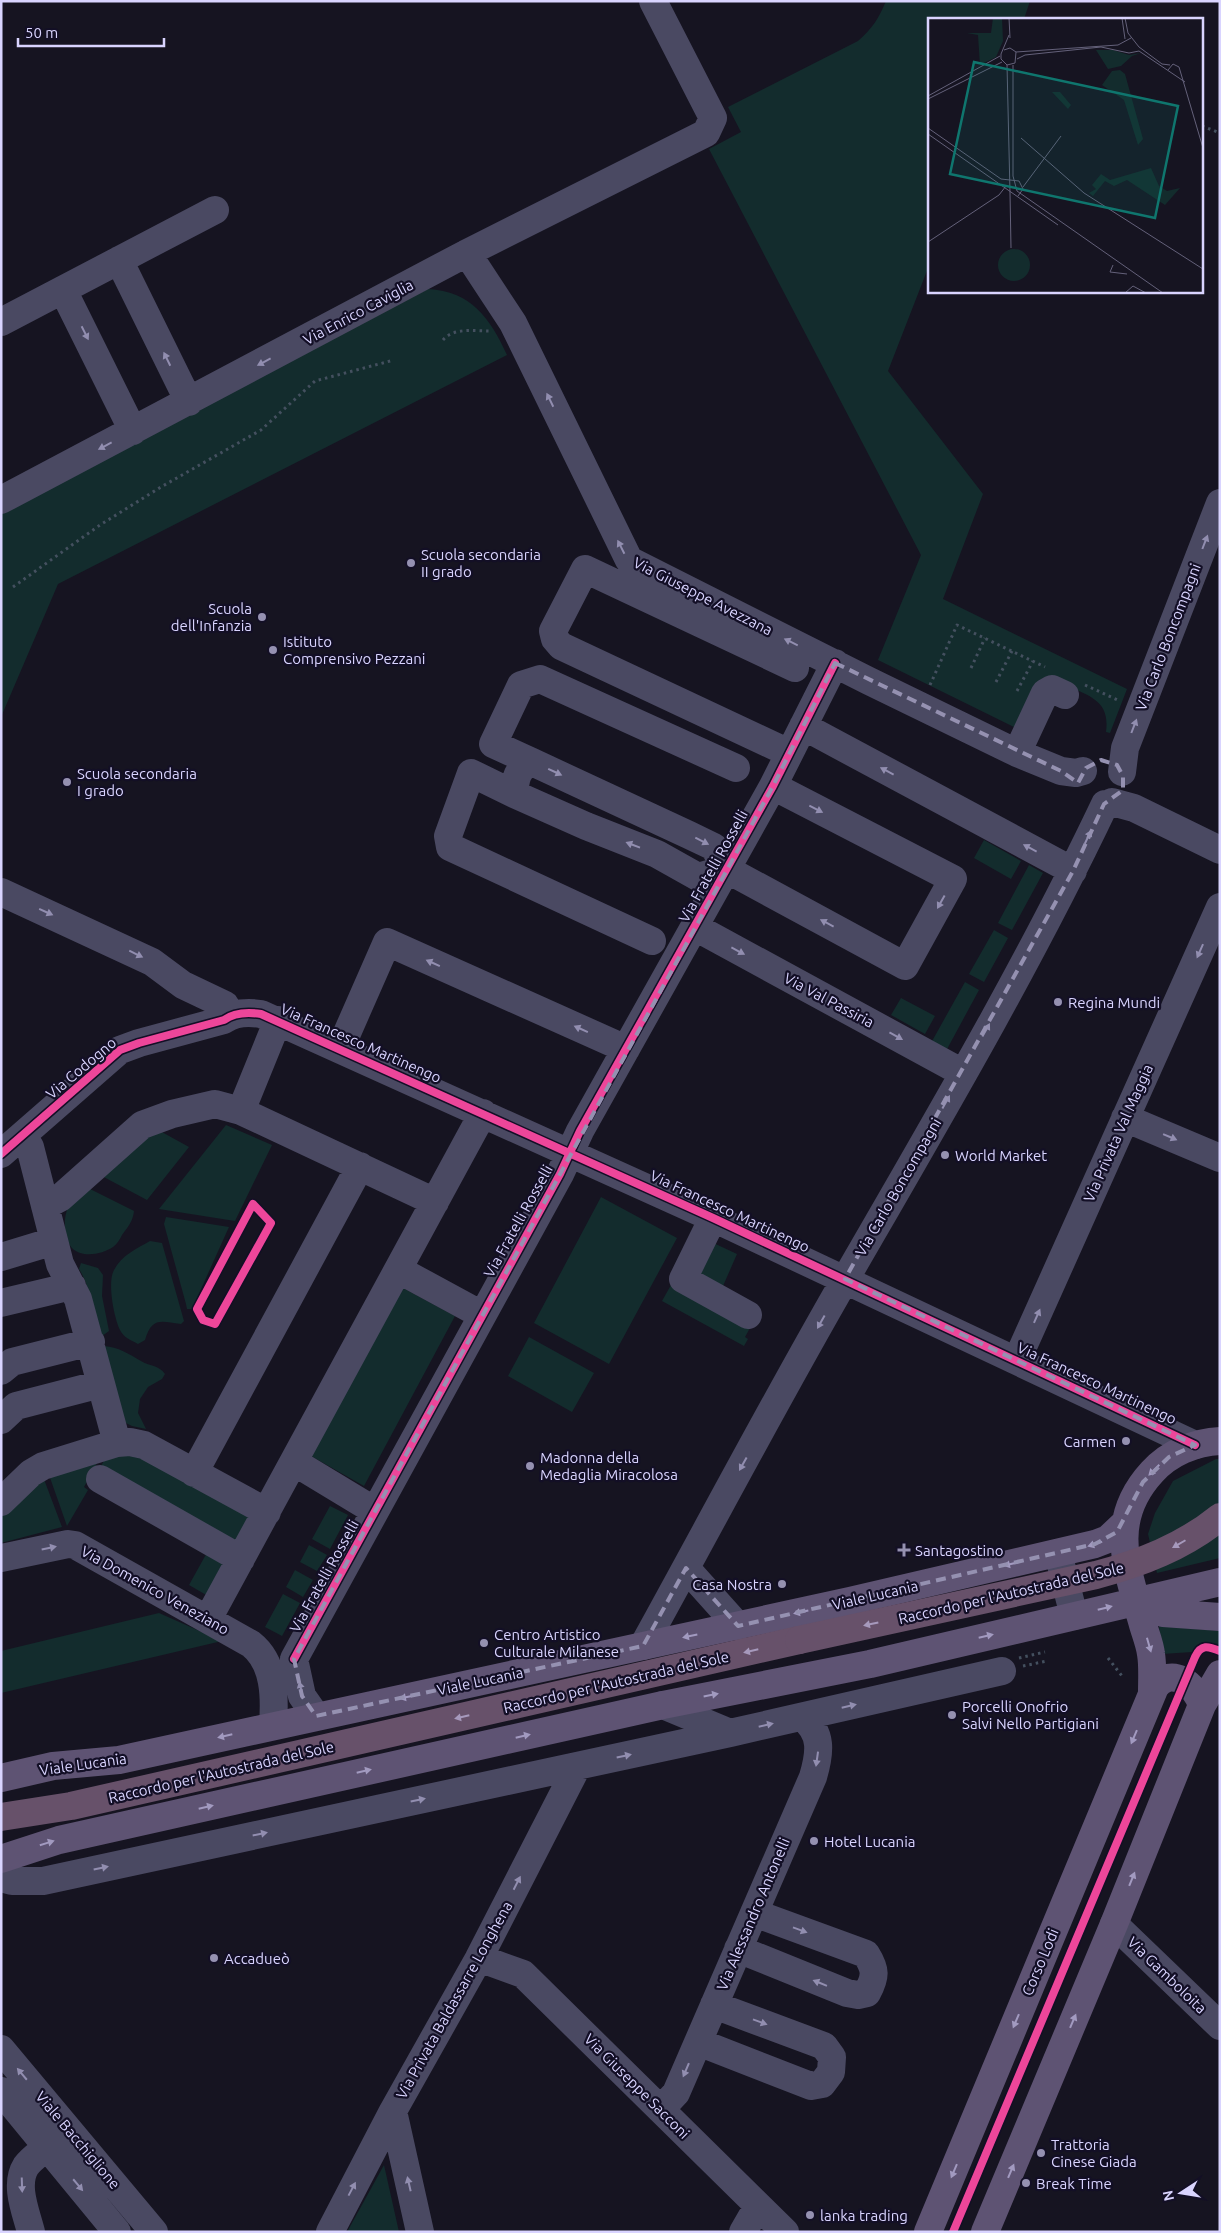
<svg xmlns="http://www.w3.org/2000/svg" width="1221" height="2233" viewBox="0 0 1221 2233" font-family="Ubuntu,sans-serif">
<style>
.green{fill:#132c2d}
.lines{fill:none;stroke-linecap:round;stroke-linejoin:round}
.path{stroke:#44505f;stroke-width:3;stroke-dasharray:2.5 4;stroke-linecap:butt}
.minor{stroke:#4a4962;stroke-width:28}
.major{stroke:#5e5373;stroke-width:28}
.highway{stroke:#67516a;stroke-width:28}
.highway-bridge{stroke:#67516a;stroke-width:28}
.cycleway-casing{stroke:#130f26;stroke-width:11}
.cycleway{stroke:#ed469a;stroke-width:8}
.oneway{fill:#928eb0}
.oneway2{fill:#a29ac0}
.oneway3{fill:#a699bc}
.marked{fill:none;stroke:#9591b1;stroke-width:4;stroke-dasharray:10 6;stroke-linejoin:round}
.poi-dot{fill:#9591b1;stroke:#130f26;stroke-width:2}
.labels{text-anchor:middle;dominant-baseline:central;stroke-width:4.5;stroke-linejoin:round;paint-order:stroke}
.street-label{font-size:15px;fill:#d9d4ff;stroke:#130f26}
.poi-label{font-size:15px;fill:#d9d4ff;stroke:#130f26;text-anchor:start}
.inset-road{fill:none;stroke:#64617a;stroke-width:1}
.view{fill:#0f766e;fill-opacity:0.15;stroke:#0f766e;stroke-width:2.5}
.inset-edge{fill:none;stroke:#d9d4ff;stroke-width:2.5}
</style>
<rect width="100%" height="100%" fill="#161421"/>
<path class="green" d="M886,1H1030L1024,19H930V263L888,371L983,494L943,599L1127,689L1110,733L1106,732C1110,702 1092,697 1068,686L1018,729L878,660L921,555L709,149L741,132L728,107L858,41C872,29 879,18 886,1Z
M428,289C471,291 490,318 507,355L58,584L1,717V514Z
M984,840L1021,861L1011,879L974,858Z
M1029,865L1043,873L1012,930L998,923Z
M994,930L1008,938L984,982L969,974Z
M965,982L979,990L946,1051L931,1043Z
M901,998L935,1016L925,1034L891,1015Z
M226,1125L272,1145L235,1221L159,1209Z
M151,1126L189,1147L147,1200L100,1175Z
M90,1189L134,1211C133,1221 128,1227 122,1235C120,1239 117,1244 113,1247C103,1254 83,1258 73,1249C63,1240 62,1213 71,1203C76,1197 84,1193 90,1189Z
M601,1197L677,1238L609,1364L534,1323Z
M166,1217L229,1227L192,1309H187L186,1304L164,1224Z
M707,1240L737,1254L723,1286L693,1272Z
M150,1241L162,1243L184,1321L181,1324C160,1321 152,1317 145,1340L138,1344C131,1340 124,1338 120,1330C114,1318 107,1282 114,1270C122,1255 136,1249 150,1241Z
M81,1263L98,1268L103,1275L102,1296L109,1331L102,1336C93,1315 90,1285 79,1269Z
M671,1285L750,1328L745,1337L748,1339L744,1346L662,1301Z
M403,1288L455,1316L364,1486L311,1456Z
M529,1337L594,1373L572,1412L508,1376Z
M104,1346C118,1347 129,1354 141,1361C149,1366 159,1365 165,1374L162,1379L148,1387L140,1399L138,1413L146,1429L132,1426L124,1422Z
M129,1451L253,1515L235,1548L98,1471L108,1454Z
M101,1456L84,1487L88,1490L67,1526L48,1472Z
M1216,1459H1220V1558L1157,1573L1148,1534L1155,1513L1173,1481Z
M42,1474L62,1527L1,1543V1514Z
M330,1506L348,1515L330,1549L312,1539Z
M309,1545L327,1555L317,1571L300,1562Z
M209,1549L228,1559L208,1596L189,1585Z
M295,1570L313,1580L303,1597L286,1587Z
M283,1594L300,1603L282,1636L265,1627Z
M159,1613L222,1641L1,1693V1651Z
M1159,1626L1220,1631V1646L1203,1642L1197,1645L1192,1652L1162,1654Z
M384,2165L399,2232H347Z"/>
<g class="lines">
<path class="path" d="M1202,126L1220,133
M443,340C454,327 475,331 490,331
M13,587L100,525L161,487L261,430L315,381L394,360
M971,668L985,638
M996,682L1012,651
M930,685L957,625L1045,667
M1085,685L1120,701
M1017,691L1033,661
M1019,1658L1045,1652
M1108,1658L1122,1676
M1023,1666L1047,1661"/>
<path class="minor" d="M467,253L513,323L629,560L869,681L1017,753L1061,771L1076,773L1083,771
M119,260L189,402
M63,290L133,431
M1,322L215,210
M1,500L467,253L706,133L713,118L653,1
M803,726L1073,871
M789,753L561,646L555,639L553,631L585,569L795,668
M1017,753L1045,693L1052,689L1065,695
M530,761L493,744L521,685L540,679L736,768
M1122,772L1125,748L1220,503
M514,794L471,773L448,836L450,847L652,941
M1112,802L1134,808L1220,850
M726,869L698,877L657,854L586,826L514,794C516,777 516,772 530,761L689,835L714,847L726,869L905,966L953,879L773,786
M1,892L152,962L183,985L225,1005L231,1015
M695,927L963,1073
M340,1049L387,942L626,1049
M241,1111L278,1020
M1125,1118L1220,1158
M23,1136L30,1147L60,1264L78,1299L117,1443
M1,1154L120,1050L139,1043L224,1020C235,1012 248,1012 261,1014L713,1218L1195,1445
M45,1206L60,1198L142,1125L172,1114L215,1104L241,1111L435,1202
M713,1218L683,1279L748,1315
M1,1257L54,1241
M399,1270L482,1315
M1,1303L72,1286
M1017,1360L1220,907
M1,1371L12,1362L91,1342
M1,1420L16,1406L101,1384
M294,1462L375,1511
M194,1473L360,1166
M100,1479L241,1559
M1,1502L31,1473L43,1466L117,1443L130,1442L144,1445L267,1512
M1058,1553L1074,1616
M1,1558L68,1544L75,1545L251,1644C275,1663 275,1697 273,1725
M686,1568L738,1626
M208,1619L483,1113
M643,1646C711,1523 776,1399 846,1278C936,1122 1028,966 1105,804
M294,1659L560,1174L580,1131L773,786L835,663
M294,1659L302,1696L316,1716
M663,1705L730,1733
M1,1878L12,1881H43L730,1733L1002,1671
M1114,1924L1220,2026
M738,1949L847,1993L858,1995L867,1993C876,1976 876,1970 866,1954L754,1913
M479,1958L523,1974L785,2232
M698,2042L811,2086L822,2084L831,2072L832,2057L824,2046L714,2005
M1,2049L154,2232
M1,2091L117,2232
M661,2109L676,2093L813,1777C820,1753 823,1733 802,1717
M393,2111L420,2232
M31,2232C26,2212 14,2185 26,2166C31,2159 40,2153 47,2147
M330,2232L393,2111L479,1958L577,1767
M743,2232L758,2206"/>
<path class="major" d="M1136,1600L1163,1613L1220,1617
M1152,1692C1152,1680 1153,1666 1151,1654C1150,1645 1146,1635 1143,1625C1127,1568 1107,1521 1152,1472C1169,1453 1195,1442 1220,1441
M1,1778L53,1766L119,1760L850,1601L1095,1544L1108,1539L1125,1523
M1,1859L59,1840L663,1705L870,1664L1220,1582
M928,2232L1155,1687C1172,1665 1195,1685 1202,1705
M985,2232L1114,1924L1202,1705L1220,1674"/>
<path class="highway" d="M1,1817L71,1806L799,1640"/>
<path class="highway-bridge" d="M799,1640L1096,1575C1141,1563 1183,1547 1220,1517"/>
<g class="cycleway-casing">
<path id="cycleway" d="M1,1154L120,1050L139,1043L224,1020C235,1012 248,1012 261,1014L713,1218L1195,1445
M253,1204L271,1223L215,1324L203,1320L197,1309Z
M294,1659L560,1174L580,1131L773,786L835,663
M953,2232L1195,1657C1201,1644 1208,1646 1220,1651"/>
</g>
<use href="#cycleway" class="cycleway"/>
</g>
<defs><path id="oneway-solid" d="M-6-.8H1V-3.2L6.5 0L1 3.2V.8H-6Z" transform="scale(1.25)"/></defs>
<g class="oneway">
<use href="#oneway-solid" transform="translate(85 333) rotate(63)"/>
<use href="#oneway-solid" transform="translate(167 359) rotate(-116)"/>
<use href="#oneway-solid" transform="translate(264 362) rotate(152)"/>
<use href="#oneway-solid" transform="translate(550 400) rotate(-116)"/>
<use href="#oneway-solid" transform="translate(105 446) rotate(152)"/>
<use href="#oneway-solid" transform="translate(1205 542) rotate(-69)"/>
<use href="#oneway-solid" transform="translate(621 547) rotate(-117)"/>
<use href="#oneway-solid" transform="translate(791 642) rotate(-154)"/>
<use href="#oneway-solid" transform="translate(1134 726) rotate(-69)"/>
<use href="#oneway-solid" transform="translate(887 771) rotate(-152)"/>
<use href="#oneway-solid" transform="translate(555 772) rotate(25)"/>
<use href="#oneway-solid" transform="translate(816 809) rotate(27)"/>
<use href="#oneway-solid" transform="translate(1088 837) rotate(-65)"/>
<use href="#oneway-solid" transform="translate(702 841) rotate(27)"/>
<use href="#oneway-solid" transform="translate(633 845) rotate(-159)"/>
<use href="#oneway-solid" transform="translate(1030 848) rotate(-152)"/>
<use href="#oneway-solid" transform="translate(941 902) rotate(119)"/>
<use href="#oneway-solid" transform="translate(46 912) rotate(24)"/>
<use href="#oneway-solid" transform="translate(827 923) rotate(-152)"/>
<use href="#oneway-solid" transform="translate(738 951) rotate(28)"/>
<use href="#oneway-solid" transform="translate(1200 951) rotate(114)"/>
<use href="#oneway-solid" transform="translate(136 954) rotate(26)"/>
<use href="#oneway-solid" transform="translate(433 963) rotate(-156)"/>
<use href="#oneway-solid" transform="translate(581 1029) rotate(-156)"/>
<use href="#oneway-solid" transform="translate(986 1030) rotate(-61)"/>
<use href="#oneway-solid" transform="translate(896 1036) rotate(29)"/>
<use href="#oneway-solid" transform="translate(946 1102) rotate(-61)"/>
<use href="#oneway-solid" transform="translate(1170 1137) rotate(23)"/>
<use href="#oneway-solid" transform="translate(1037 1316) rotate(-66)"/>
<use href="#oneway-solid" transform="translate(821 1322) rotate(119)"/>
<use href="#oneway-solid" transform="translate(743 1464) rotate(119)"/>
<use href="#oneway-solid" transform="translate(49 1548) rotate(-12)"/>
<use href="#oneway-solid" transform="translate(301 1689) rotate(-104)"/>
<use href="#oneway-solid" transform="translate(849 1706) rotate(-13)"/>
<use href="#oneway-solid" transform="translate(766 1725) rotate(-13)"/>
<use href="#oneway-solid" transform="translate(624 1756) rotate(-12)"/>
<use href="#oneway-solid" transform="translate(817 1759) rotate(98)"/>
<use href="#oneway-solid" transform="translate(418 1800) rotate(-12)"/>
<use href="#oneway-solid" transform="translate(260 1834) rotate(-12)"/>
<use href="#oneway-solid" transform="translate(101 1868) rotate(-12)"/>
<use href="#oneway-solid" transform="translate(517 1883) rotate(-63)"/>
<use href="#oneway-solid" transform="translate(800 1930) rotate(20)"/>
<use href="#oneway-solid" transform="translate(820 1983) rotate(-158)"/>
<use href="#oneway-solid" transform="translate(760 2022) rotate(20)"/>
<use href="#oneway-solid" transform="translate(686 2070) rotate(113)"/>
<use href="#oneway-solid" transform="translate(22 2074) rotate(-130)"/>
<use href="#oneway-solid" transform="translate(409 2184) rotate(-103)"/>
<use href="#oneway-solid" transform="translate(22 2185) rotate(88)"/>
<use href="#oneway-solid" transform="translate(78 2185) rotate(50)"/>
<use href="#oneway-solid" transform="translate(352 2189) rotate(-62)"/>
</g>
<g class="oneway2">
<use href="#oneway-solid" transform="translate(1154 1470) rotate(135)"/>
<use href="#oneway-solid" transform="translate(1095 1544) rotate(163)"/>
<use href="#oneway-solid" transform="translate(1011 1564) rotate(167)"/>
<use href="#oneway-solid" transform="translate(1105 1608) rotate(-14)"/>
<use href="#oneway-solid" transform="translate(801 1612) rotate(168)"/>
<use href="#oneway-solid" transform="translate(690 1636) rotate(168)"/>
<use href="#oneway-solid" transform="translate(986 1636) rotate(-13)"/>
<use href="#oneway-solid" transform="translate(1149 1645) rotate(74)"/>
<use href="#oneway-solid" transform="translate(711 1695) rotate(-11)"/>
<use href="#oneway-solid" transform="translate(407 1697) rotate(168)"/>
<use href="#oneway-solid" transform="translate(225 1736) rotate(167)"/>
<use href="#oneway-solid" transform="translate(523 1736) rotate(-13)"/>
<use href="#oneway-solid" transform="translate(1134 1737) rotate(113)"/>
<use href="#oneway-solid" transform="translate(364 1771) rotate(-13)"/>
<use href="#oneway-solid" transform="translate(206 1807) rotate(-13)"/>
<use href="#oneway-solid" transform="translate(47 1843) rotate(-17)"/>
<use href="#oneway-solid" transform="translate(1132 1879) rotate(-68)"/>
<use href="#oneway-solid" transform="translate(1016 2021) rotate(113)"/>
<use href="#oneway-solid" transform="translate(1073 2021) rotate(-67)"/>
<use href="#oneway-solid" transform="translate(954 2171) rotate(113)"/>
<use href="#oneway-solid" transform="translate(1011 2171) rotate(-67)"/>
</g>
<g class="oneway3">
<use href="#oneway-solid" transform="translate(1179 1544) rotate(150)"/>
<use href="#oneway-solid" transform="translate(871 1624) rotate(168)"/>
<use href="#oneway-solid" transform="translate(751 1651) rotate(167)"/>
<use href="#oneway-solid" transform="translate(462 1717) rotate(167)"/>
</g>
<path class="marked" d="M835,663L1061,771L1078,783L1086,768L1101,760L1117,765L1123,776V790L1104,804L1073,871L845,1279L1195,1445L1169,1457L1143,1482L1117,1532L1095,1544L738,1626L686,1568L643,1646L316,1716L302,1696L294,1659L773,786Z"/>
<g class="poi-dot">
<circle cx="411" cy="563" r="5"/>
<circle cx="262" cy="617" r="5"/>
<circle cx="273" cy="650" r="5"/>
<circle cx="67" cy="782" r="5"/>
<circle cx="1058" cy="1002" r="5"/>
<circle cx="945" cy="1155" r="5"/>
<circle cx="1126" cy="1441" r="5"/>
<circle cx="530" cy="1466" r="5"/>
<path d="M901.5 1542.5h5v5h5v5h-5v5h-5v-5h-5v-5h5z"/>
<circle cx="782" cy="1584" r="5"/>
<circle cx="484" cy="1643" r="5"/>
<circle cx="952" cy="1715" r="5"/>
<circle cx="814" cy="1841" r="5"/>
<circle cx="214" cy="1958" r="5"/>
<circle cx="1041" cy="2153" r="5"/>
<circle cx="1026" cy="2183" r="5"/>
<circle cx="810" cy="2215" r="5"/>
</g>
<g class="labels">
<g class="street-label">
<text transform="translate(358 312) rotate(-28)">Via Enrico Caviglia</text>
<text transform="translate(703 596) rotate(27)">Via Giuseppe Avezzana</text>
<text transform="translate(1168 637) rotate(-69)">Via Carlo Boncompagni</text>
<text transform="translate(713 866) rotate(-61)">Via Fratelli Rosselli</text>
<text transform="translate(829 1000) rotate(28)">Via Val Passiria</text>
<text transform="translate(361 1043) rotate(24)">Via Francesco Martinengo</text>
<text transform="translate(81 1068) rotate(-40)">Via Codogno</text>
<text transform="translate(1118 1133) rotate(-66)">Via Privata Val Maggia</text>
<text transform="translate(898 1187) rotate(-60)">Via Carlo Boncompagni</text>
<text transform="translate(730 1211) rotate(25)">Via Francesco Martinengo</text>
<text transform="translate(518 1221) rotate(-61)">Via Fratelli Rosselli</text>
<text transform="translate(1097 1383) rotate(25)">Via Francesco Martinengo</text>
<text transform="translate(324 1576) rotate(-61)">Via Fratelli Rosselli</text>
<text transform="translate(155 1590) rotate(29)">Via Domenico Veneziano</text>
<text transform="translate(1011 1593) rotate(-13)">Raccordo per l'Autostrada del Sole</text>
<text transform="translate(875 1595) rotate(-13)">Viale Lucania</text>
<text transform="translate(480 1681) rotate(-12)">Viale Lucania</text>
<text transform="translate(616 1682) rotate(-13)">Raccordo per l'Autostrada del Sole</text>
<text transform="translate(83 1764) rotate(-8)">Viale Lucania</text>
<text transform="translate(221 1772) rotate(-13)">Raccordo per l'Autostrada del Sole</text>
<text transform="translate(753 1914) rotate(-67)">Via Alessandro Antonelli</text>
<text transform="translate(1040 1962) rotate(-67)">Corso Lodi</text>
<text transform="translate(1167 1975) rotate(44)">Via Gamboloita</text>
<text transform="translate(454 2000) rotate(-61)">Via Privata Baldassarre Longhena</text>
<text transform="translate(637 2086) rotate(45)">Via Giuseppe Sacconi</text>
<text transform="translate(78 2140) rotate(50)">Viale Bacchiglione</text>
</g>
<g class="poi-label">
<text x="421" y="554">Scuola secondaria<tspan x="421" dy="17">II grado</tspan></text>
<text x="252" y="608" text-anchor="end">Scuola<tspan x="252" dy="17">dell'Infanzia</tspan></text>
<text x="283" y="641">Istituto<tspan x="283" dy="17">Comprensivo Pezzani</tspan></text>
<text x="77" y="773">Scuola secondaria<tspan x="77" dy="17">I grado</tspan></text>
<text x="1068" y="1002">Regina Mundi</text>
<text x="955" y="1155">World Market</text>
<text x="1116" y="1441" text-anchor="end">Carmen</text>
<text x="540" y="1457">Madonna della<tspan x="540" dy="17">Medaglia Miracolosa</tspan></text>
<text x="915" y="1550">Santagostino</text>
<text x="772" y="1584" text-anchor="end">Casa Nostra</text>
<text x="494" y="1634">Centro Artistico<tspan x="494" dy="17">Culturale Milanese</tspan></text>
<text x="962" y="1706">Porcelli Onofrio<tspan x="962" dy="17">Salvi Nello Partigiani</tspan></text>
<text x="824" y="1841">Hotel Lucania</text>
<text x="224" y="1958">Accadueò</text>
<text x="1051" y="2144">Trattoria<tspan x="1051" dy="17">Cinese Giada</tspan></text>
<text x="1036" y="2183">Break Time</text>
<text x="820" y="2215">lanka trading</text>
</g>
</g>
<g transform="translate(928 18)">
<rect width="275" height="275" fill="#161421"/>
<path d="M65,0H74L75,23L68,39L52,47L50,17L39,15H63ZM168,32H185L201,37L213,35L204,38L193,48L180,51ZM192,52L197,56L215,121L210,127L196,82L174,67L184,53ZM124,74H132L143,87L140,91ZM223,150L231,168L239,173L252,170L237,187L199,162L186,168L177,163L165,178L161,175L168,171L164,167L173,156L182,162ZM70 247a16 16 0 1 1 32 0a16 16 0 1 1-32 0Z" fill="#132c2d"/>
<path class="inset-road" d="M81,0L82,20M194,0L197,21M197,0L200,15L211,29L234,46L242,47M76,32L82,30L88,34L87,45L79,47L73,41V36L81,17M88,34L190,27L203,20M89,41L97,37L173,29L201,35L211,33L257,64M79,47L82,175M85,47V158L89,173L235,275M240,52L245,46L251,49L275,130M0,78L72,38M0,81L74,44M0,110L73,161M0,116L130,207M93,120L156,175L275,251M73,161L91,163L95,171L90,178M95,169L133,118M82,175L83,230M0,224L71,177L78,168M185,247L182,254L199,256M197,275L205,268L218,275"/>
<path class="view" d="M46,44L250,88L227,200L22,156Z"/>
<rect width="275" height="275" class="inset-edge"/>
</g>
<rect width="1221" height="2233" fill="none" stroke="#d9d4ff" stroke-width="5"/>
<g transform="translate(1181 2193) rotate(258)" stroke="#130f26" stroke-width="4" paint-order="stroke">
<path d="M0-4L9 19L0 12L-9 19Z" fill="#d9d4ff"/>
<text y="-8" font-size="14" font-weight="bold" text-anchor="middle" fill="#d9d4ff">N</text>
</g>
<path d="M18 38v8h146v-8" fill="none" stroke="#d9d4ff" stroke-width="2.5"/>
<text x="25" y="38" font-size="15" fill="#d9d4ff" stroke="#130f26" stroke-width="4" paint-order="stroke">50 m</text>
</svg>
